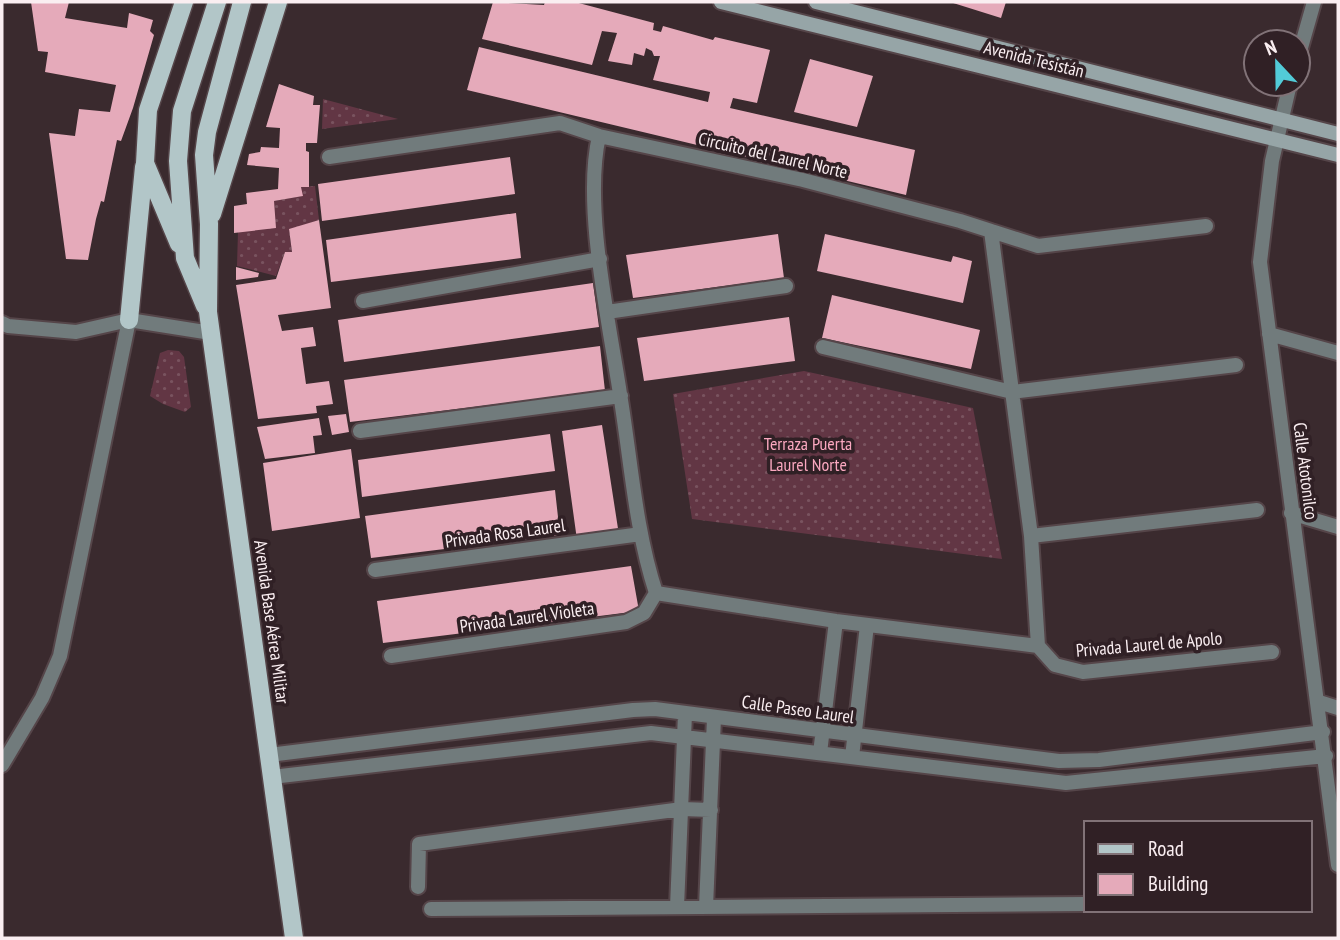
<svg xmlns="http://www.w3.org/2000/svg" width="1340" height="940" viewBox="0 0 1340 940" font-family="'PT Sans Narrow',sans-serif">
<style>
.grass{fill:url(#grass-dots)}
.building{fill:#e5aaba}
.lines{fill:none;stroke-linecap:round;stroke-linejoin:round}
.street-casing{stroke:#554549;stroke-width:18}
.secondary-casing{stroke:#554549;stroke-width:18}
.primary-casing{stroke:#554549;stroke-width:21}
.street{stroke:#717b7c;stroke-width:14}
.secondary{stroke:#96a5a7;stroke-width:14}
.primary{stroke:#b2c6c8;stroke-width:18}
.labels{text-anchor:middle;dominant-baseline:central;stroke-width:7;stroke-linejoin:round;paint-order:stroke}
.street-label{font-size:18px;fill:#faeef1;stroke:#302025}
.park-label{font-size:18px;fill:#fba8c0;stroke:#302025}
</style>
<defs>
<pattern id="grass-dots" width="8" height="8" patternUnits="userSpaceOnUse" patternTransform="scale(1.75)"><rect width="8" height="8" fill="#623644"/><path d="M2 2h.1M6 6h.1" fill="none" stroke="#79535f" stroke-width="1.8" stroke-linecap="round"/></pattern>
</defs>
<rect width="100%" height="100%" fill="#3a2a2e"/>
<path class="grass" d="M323,99L398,119L322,129Z
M315,186L319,220L289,230L292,252H285L276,276L237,266L238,232L274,201L302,196L301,187Z
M168,350L179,351L184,357L191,407L185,412L163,404L150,396L160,353Z
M804,371L973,408L1002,559L692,519L673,394Z"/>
<path class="building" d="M31,2H69L65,18L127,28L129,13L153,20L150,31L154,35L133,108L121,141L117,140L104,202L101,201L96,219L88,260L66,259L49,133L75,136L79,109L110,112L116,85L45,72L48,52L38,51Z
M493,2L544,5L545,2H575L654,23L653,30L661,32L663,26L713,40L715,37L770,50L757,103L733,98L730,108L915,150L906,195L467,90L479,47L708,102L710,92L653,80L660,56H654L652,51L646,48L644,56L634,53L632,65L608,61L617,33L602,31L592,65L482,39Z
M950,2H1006L1001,18Z
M810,59L873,76L857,127L794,112Z
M279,84L314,96L313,105H320L317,143H306V151L309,152V187H301L303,196L274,201L276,228L234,233V206L247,204L246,193L278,189L279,168L247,165L249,154L260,152L261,147L279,148L280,128L266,127Z
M510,157L515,194L322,221L318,184Z
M516,213L521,258L331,282L326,240Z
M319,220L331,308L278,315L282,331L313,327L316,346L301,348L306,384L329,381L333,404L316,406L317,413L258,419L236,285L276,279L285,252H292L289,229Z
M778,234L784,278L633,298L626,255Z
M825,234L951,262L953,256L972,261L963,303L817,271Z
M236,267L259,273L258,277L236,280Z
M593,283L599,327L344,362L338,320Z
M832,295L980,330L971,369L822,338Z
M789,317L795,361L644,381L637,338Z
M600,346L605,391L350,422L344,380Z
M346,414L349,432L332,435L328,416Z
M319,418L322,435L313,436L315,453L265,459L257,427Z
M602,425L619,535L577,540L562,431Z
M550,434L555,471L362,497L358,460Z
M351,449L360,518L272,531L263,463Z
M555,490L560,535L371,558L365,516Z
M631,566L639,611L383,643L377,601Z"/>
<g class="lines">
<g class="street-casing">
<path id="street" d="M1298,58L1314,2
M1290,84L1272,161L1260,262L1338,865
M599,136C583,206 609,321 620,394C631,460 635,529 656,593
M329,157L560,123L599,136L803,180L960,221L1038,246L1206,226
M991,231L1031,536L1038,646
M363,301L600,259
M607,312L786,286
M2,323L8,326L76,332L129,320L211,333
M1269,334L1338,353
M823,347L1012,392L1236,365
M360,431L621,396
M1291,513L1338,527
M1031,536L1257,510
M375,570L641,534
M656,593L836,621L1038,646
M1038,646L1055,665L1083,672L1272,652
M391,656L626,622L644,613L656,593
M1319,702L1338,708
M820,753L836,621
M269,755L633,710L655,709L1059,761L1099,760L1323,732
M852,757L867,625
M2,765L42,698L60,656L129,320
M272,777L651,733L1066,783L1326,756
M418,887L419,844L682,809L711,810
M677,907L685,714
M706,907L714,718
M431,909L1086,904"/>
</g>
<g class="secondary-casing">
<path id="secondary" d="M721,2L1338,155
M816,2L1338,134"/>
</g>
<g class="primary-casing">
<path id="primary" d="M242,2L207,132L204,155L209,224L208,312L294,938
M212,214L278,2
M179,244L145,163L148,110L184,2
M205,306L185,258L178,161L182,111L217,2
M129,320L144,167"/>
</g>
<use href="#street" class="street"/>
<use href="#secondary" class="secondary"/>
<use href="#primary" class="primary"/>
</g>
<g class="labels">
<g class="street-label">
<text transform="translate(1034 59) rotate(14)">Avenida Tesistán</text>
<text transform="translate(773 155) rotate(13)">Circuito del Laurel Norte</text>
<text transform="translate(1306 471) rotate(83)">Calle Atotonilco</text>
<text transform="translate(505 533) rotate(-8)">Privada Rosa Laurel</text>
<text transform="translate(527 617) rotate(-8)">Privada Laurel Violeta</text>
<text transform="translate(272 622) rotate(82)">Avenida Base Aérea Militar</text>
<text transform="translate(1149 644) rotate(-5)">Privada Laurel de Apolo</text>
<text transform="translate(798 709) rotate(8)">Calle Paseo Laurel</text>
</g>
<g class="park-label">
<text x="808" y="443">Terraza Puerta<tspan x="808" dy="21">Laurel Norte</tspan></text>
</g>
</g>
<rect width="1340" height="940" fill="none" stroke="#faeef1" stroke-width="7"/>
<rect x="1084" y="821" width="228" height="91" fill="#302025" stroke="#817277" stroke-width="2"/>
<rect x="1098" y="844" width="35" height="10" fill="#b2c6c8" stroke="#817277" stroke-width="2"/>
<text x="1148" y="856" font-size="21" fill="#faeef1">Road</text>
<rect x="1098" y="874" width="35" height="21" fill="#e5aaba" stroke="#817277" stroke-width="2"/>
<text x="1148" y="891" font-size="21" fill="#faeef1">Building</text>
<g transform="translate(1277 63) rotate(338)"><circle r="33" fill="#302025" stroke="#817277" stroke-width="2"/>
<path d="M0-5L12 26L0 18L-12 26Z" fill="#52cbd8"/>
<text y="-10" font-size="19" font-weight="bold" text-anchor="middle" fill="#faeef1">N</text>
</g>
</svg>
